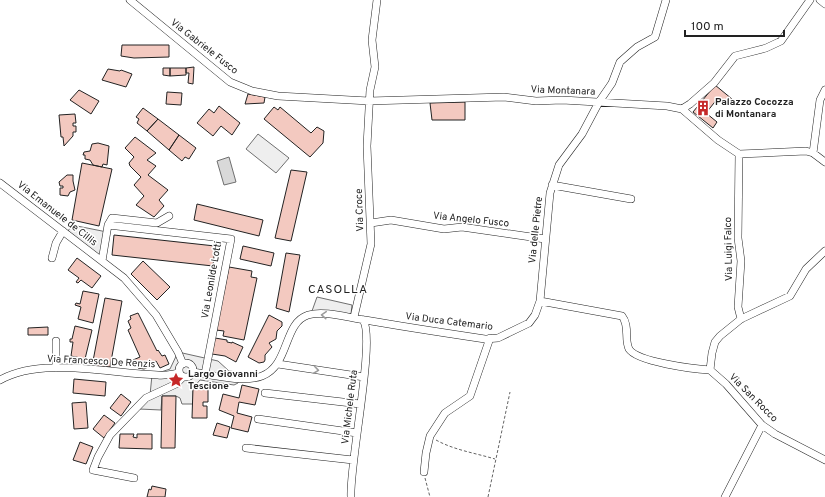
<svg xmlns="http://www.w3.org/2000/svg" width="825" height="497" viewBox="0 0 825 497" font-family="Overpass,sans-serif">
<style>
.green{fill:#eee;stroke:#6f6f6f}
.parking{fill:#ededed;stroke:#6f6f6f}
.water{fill:#d9d9d9;stroke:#6f6f6f}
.building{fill:#f3c9c0;stroke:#222}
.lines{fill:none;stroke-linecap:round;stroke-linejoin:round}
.minor-casing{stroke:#222;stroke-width:8}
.path{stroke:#646464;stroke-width:1;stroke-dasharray:3 2;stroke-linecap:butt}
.minor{stroke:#fff;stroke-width:7}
.oneway{stroke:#9c9c9c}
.labels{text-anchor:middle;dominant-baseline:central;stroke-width:3;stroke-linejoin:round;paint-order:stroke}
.street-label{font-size:10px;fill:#222;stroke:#fff}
.poi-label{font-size:10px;font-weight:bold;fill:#222;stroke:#fff;text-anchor:start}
.quarter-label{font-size:12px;letter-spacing:1px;fill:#222;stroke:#fff}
</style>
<rect width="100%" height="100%" fill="#fff"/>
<path class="green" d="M258,134L289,158L276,173L246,149Z
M317,297L352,305L351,314L312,311Z"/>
<path class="parking" d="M72,225L107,232L102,261L66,234Z
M178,352L218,361L229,371L246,373L245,381H239L238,383L234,385L200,380L193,388V404H182L180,398L176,396H162L161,410L139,409L150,395L152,375L170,369Z"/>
<path class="water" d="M229,157L236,182L224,185L217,161Z"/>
<path class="building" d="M122,45H169V57L134,58L121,56Z
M194,67L193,84L188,83L189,73H186V68Z
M163,68H170V76L163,75Z
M170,68H186V75L170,76Z
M108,69L120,71L121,70L132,74L126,87L102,80Z
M715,85L732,99L727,105L718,98L706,113L717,122L713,128L693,112Z
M79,90L99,101L91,114L70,100Z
M167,92L182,93L181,105L166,104Z
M248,94L265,97L264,103L245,104Z
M465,102V120H432L430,103Z
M219,106L240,123L232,135L221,126L213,136L197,123L209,109L214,113Z
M274,107L278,110L280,107L311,133L317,127L324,131L323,143L310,157L264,119Z
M143,108L158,119L147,131L137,123L139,119L136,117Z
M75,114L76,123H73V126H76V132H73V136L64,146L63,137H61L59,115Z
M158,119L179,135L169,150L147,131Z
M179,135L196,148L189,159L185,157L182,161L169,150Z
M135,137L156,153L147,160L156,166L148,175L168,190L159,200L164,206L154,217L136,205L144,196L134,185L141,177L130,166L129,163L134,157L125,148Z
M98,143L109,146L107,165L103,164L102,167L93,165L90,160L85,159V155H83L84,152L90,151L92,144Z
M82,163L112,169L99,226L72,220Z
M291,170L307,172L291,241L275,238Z
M67,175H73V181L75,190L70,192L68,196L60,195V188H63V186H60L59,182Z
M197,204L263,220L259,236L194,220Z
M114,235L215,246L213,266L112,255Z
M243,246L274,253L271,266L240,259Z
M286,253L300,255L289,312L276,308Z
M77,258L101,276L92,288L81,280L78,283L76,282L79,278L68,270Z
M143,261L170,287L157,300L131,274Z
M229,267L252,271L251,277L257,278L244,340L223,336L224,331L216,330Z
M83,291L99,294L93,323L78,319L81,307L75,305L76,303L80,304Z
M105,298L122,301L110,367L95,366V362L93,361Z
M138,313L157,351L158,350L162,356L165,355L169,364L160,368L156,361L153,363V365L144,369L138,368L134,362L133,360L140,357L128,330L131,328L128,321L131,319L130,316Z
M269,315L282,322V326L277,331L276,339L269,343L272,347L265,355V360L264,362L259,363L248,357Z
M75,326L92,330L85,359L71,356L73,342H70V339H72Z
M48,327V335H28V328Z
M215,338L227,340V342L232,343V342L243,347L236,362L225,356L212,354Z
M74,379L106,382L105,396L73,393Z
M242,385L259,389L255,405L239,402L237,413L252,417L248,432L231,428L234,416L219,410L223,394L239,398Z
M193,388H208V402H203V406H207V418H192Z
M121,394L131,402L121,416L110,408Z
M162,396H176L175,448H161Z
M86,402L88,428L74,429L72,403Z
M104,415L115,423L104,438L93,429Z
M217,423L230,427L227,438L213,435Z
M120,434H134L133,437L137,438V434H152V449L119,448Z
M80,442L93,447L86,464L73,460Z
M152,486L166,489L165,497H147L149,489L151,490Z"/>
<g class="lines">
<g class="minor-casing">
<path id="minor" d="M130,0L230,82L252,91L278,96L369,101L504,97L536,101L562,100L667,106L682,109L718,140L739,154
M820,0L825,4
M682,109L690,104L714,83L735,56L766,48L781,41L810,0
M813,153L820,100L825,90
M739,154L738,238L741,261L738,307L741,319
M739,154L806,151L813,153L825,162
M0,183L124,278L156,315L178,352L183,364
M552,185L631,199
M371,223L391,220L444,229L462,227L545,239
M108,225L231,239L205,374
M52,258L56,243L63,231
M102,261L108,225L112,218L157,223L169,216
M540,301L622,316C630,326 624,339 629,349C637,362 694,369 710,370
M354,317L371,244L367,146L370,90L375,67L372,40L377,0
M179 370a7 7 0 1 1 14 0a7 7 0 1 1-14 0Z
M278,364L364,377
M56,368V341
M710,370L712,353L715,342L720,336L741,319L790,296L806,269L825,251
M710,370L726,384L762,425L775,434L825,460
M193,372C212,375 244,383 262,376C290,365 283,323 308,315C324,310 349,318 365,320C405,327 445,333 485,339L498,338L529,323L535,315L540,301L550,193L559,165L582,134L599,102L612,83L620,62L637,47L655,37L666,0
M0,380C41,356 111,374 158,375C165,376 172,374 179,373
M265,393L360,404
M258,419L357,433
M246,448L353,460
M424,472L426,453L430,436L445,413L470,396L490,338
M134,478L93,470L98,457L110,435L146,398L176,384L183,377
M351,497C349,465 376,338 363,320
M725,497L762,425"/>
</g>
<path class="path" d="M436,440C454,450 475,453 495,459
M425,478L430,497
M488,497L510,392"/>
<use href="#minor" class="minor"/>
</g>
<defs><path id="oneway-chevron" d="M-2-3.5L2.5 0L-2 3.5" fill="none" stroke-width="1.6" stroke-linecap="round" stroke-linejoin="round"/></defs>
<g class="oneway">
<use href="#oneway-chevron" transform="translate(324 315) rotate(-176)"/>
<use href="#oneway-chevron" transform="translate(316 370) rotate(8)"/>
</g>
<defs>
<g id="building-bare" transform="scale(1.2)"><path d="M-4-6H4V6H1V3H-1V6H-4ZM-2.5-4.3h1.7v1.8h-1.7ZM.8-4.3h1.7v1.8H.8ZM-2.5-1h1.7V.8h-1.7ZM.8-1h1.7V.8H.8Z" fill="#c62828" stroke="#fff" stroke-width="2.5" paint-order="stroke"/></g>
<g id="sight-bare" transform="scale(1.2)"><path d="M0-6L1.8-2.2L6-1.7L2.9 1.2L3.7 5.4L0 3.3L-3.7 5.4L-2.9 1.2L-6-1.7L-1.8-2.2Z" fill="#c62828" stroke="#fff" stroke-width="2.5" paint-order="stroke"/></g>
</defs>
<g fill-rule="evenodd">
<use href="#building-bare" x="703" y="108"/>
<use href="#sight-bare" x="176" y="380"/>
</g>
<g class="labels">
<g class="street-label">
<text transform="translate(204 47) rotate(38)">Via Gabriele Fusco</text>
<text transform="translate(563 91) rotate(2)">Via Montanara</text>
<text transform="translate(360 210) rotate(-92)">Via Croce</text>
<text transform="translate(57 214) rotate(38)">Via Emanuele de Cillis</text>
<text transform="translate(471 220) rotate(6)">Via Angelo Fusco</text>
<text transform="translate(536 230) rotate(-84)">Via delle Pietre</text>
<text transform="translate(729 249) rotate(-91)">Via Luigi Falco</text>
<text transform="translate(212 280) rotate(-80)">Via Leonilde Lotti</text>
<text transform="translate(449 322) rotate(7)">Via Duca Catemario</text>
<text transform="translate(101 362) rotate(3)">Via Francesco De Renzis</text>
<text transform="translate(753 398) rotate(45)">Via San Rocco</text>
<text transform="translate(350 407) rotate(-83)">Via Michele Ruta</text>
</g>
<g class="poi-label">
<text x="715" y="102">Palazzo Cocozza<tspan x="715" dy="12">di Montanara</tspan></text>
<text x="188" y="374">Largo Giovanni<tspan x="188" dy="12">Tescione</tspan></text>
</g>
<g class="quarter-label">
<text x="338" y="290">CASOLLA</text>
</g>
</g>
<path d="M685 30v6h99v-6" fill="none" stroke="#222222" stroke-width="2"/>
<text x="691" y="30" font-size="12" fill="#222222" stroke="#ffffff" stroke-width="3" paint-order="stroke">100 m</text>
</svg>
